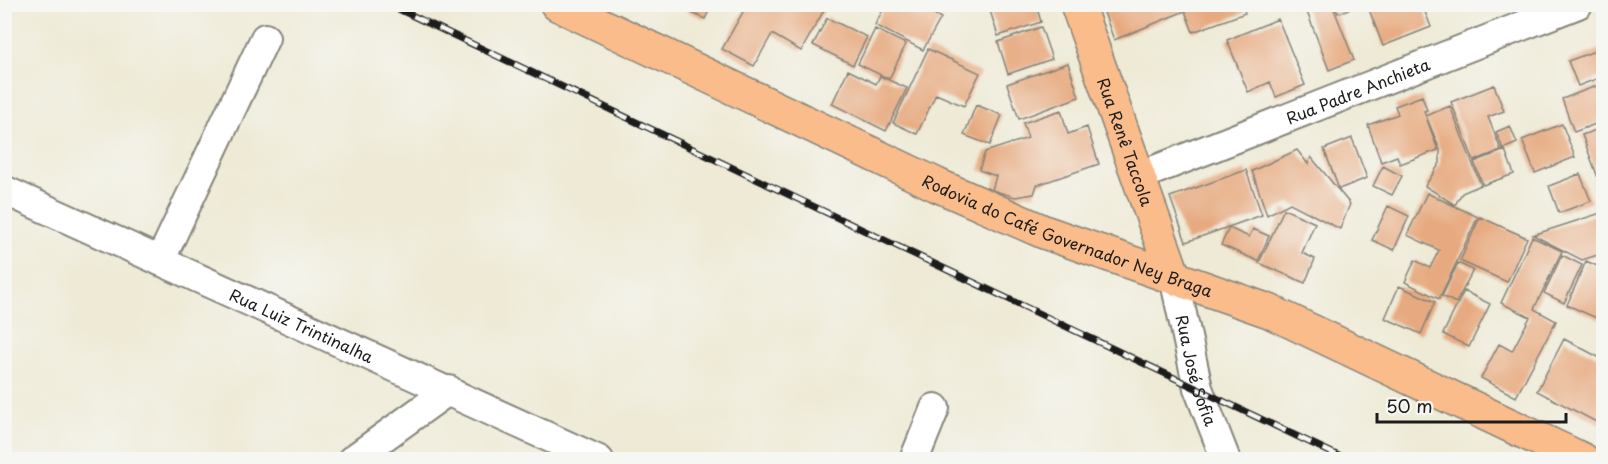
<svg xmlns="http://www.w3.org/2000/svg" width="1608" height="464" viewBox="0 0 1608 464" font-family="'Playpen Sans',sans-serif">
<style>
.building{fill:#e7aa80}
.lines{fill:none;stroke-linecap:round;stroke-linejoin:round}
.minor-casing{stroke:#858379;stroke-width:32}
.major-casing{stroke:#858379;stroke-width:36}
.minor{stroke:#fff;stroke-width:28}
.major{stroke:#fabc8b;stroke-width:33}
.rail-casing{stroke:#1c1c1c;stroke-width:7}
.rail{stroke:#f6f6f2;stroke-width:4.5;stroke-dasharray:14;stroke-linecap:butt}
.labels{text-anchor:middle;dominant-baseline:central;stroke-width:5;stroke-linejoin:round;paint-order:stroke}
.street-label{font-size:16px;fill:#1c1c1c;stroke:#f6f6f2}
</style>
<rect width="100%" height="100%" fill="#f6f6f2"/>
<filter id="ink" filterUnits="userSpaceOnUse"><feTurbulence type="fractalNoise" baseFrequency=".0167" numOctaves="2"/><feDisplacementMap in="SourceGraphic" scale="12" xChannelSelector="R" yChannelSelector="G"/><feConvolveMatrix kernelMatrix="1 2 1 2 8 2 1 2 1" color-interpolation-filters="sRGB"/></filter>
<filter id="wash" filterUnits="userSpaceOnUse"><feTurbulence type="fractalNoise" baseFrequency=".008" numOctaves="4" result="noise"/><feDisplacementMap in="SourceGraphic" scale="24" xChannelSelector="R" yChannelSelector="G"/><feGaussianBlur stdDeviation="1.35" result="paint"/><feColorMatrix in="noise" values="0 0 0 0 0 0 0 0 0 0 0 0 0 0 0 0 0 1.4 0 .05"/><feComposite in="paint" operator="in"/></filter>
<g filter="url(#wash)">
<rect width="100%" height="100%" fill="#eeead6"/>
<g id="blocks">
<path class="building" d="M680,4H712L705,19L679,7Z
M886,4H916L941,18L923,50L875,25Z
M988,4H1036L1041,22L998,36Z
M1101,4H1242L1245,13L1193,32L1185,11L1114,40Z
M1304,4H1332L1354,60L1329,70Z
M1367,4H1422L1431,27L1383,46Z
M747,5H827L801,51L772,34L754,66L722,49Z
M1334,5H1360L1338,13Z
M827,18L867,37L853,65L813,45Z
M1278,19L1305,85L1276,97L1270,82L1248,92L1227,40Z
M1041,27L1052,59L1008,74L998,42Z
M875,29L906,44L889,79L858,64Z
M1603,48L1604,76L1578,86L1568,61Z
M928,49L980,73L964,106L936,94L917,134L893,123Z
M1068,63L1079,97L1019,119L1007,84Z
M848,70L876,84L880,76L907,88L886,131L832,104Z
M1604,83V121L1574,132L1562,99Z
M1494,85L1504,111L1488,117L1501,150L1474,161L1451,102Z
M1422,96L1427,110L1424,111L1438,150L1400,164L1397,156L1381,162L1368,125L1398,114L1395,106Z
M976,105L1002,115L990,145L964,135Z
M1450,106L1481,185L1462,193L1455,205L1425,186L1440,163V150L1426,116Z
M1061,110L1068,134L1087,127L1099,164L1037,185L1034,194L1015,197L992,190L996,176L979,170L985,152L1028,138L1023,123Z
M1562,124L1575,157L1535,173L1522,140Z
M1510,126L1517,143L1503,149L1496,132Z
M1604,127V191H1603L1582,135Z
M1352,138L1367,178L1339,189L1324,149Z
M1297,150L1308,164L1311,157L1350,204L1340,229L1290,203L1267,215L1252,171Z
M1505,150L1514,174L1483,185L1474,162Z
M1383,166L1402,176L1392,195L1373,186Z
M1246,170L1262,215L1186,242L1170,197Z
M1580,174L1591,201L1559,213L1549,186Z
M1427,193L1478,217L1439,299L1405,282L1415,260L1430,268L1439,250L1407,235Z
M1388,206L1409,216L1394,250L1372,240Z
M1284,209L1315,223L1302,253L1315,259L1305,283L1259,263Z
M1604,212V253L1582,260L1533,235Z
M1480,217L1527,238L1507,282L1460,261Z
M1229,228L1249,237L1253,229L1269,236L1258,261L1221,245Z
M1532,237L1562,251L1534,309L1556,321L1516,397L1481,378L1499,344L1512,351L1530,317L1501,303Z
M1562,255L1582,265L1564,303L1544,293Z
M1586,261L1604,269L1601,320L1567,305Z
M1458,263L1473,270L1456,303L1442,296Z
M1399,286L1435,302L1421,334L1385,318Z
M1464,291L1490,304L1469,347L1443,334Z
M1564,339L1604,360V426L1537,391Z"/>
</g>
</g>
<g filter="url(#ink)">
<use href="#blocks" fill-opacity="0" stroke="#858379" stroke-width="1.5"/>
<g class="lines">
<g class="minor-casing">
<g id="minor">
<path id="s1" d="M1137,177L1578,4"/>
<path id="s2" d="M4,190L599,460"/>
<path d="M160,261L265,38"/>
<path id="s3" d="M1174,277L1198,388L1226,460"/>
<path d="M352,460L449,390"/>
<path d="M914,460L935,408"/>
</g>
</g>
<g class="major-casing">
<g id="major">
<path id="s4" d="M557,4L937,185L1044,232L1269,311L1583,460"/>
<path id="s5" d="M1077,4L1174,277"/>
</g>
</g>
<use href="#minor" class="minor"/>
<use href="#major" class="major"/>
<g class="rail-casing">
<path id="rail" d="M388,4L1347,460"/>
</g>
<use href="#rail" class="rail"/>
</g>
</g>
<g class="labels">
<g class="street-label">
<text stroke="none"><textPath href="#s1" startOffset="237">Rua Padre Anchieta</textPath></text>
<text stroke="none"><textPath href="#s5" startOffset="146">Rua Renê Taccola</textPath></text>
<text stroke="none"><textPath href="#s4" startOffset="561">Rodovia do Café Governador Ney Braga</textPath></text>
<text stroke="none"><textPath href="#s2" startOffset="327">Rua Luiz Trintinalha</textPath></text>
<text stroke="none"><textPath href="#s3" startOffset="96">Rua José Sofia</textPath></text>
</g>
</g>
<rect width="1608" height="464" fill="none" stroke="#f6f6f2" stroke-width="24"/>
<path d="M1377 413v9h189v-9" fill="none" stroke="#1c1c1c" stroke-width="3"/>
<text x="1386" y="413" font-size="18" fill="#1c1c1c" stroke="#f6f6f2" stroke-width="4.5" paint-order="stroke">50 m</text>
</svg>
